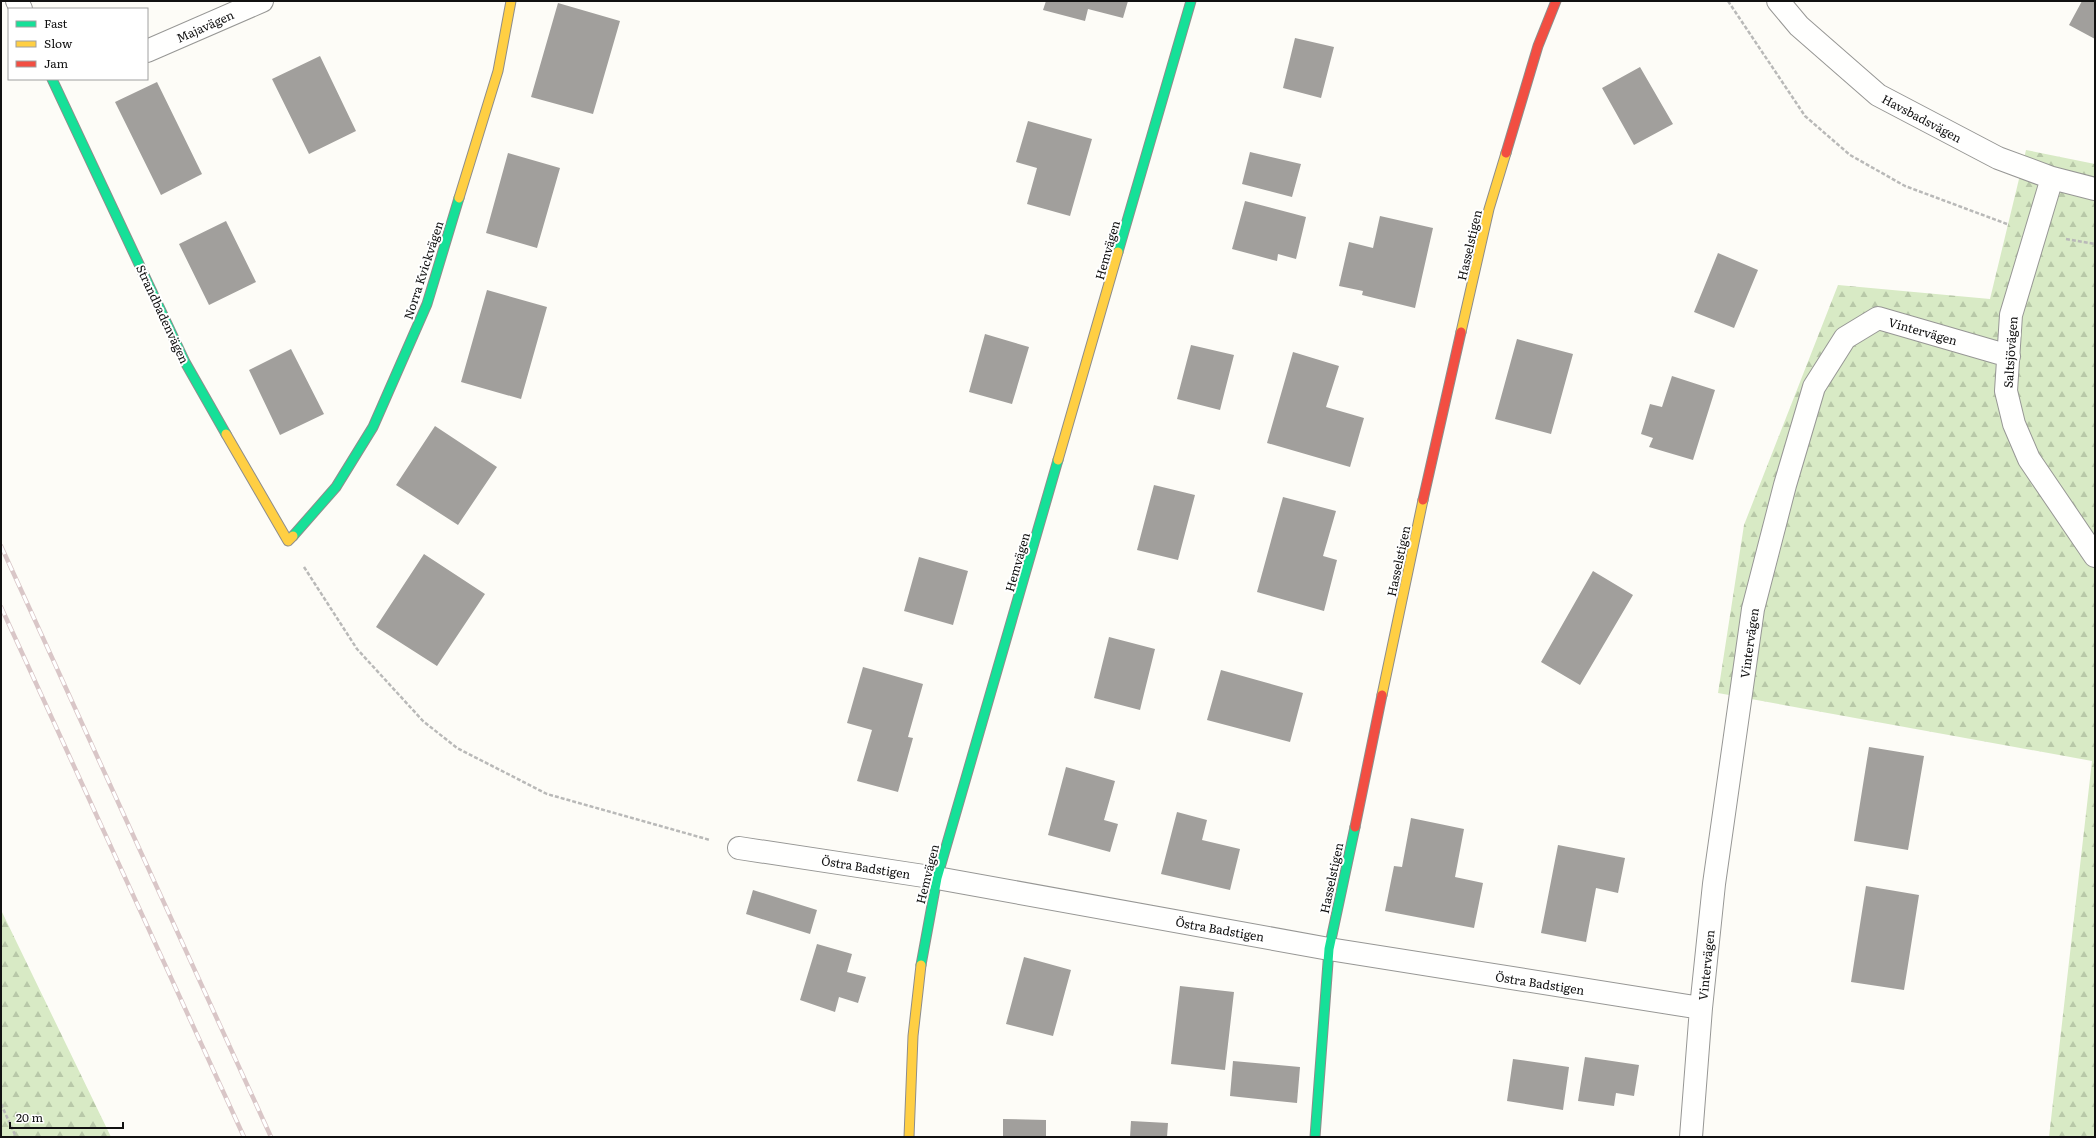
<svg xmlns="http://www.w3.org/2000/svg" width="2096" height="1138" viewBox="0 0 2096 1138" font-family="Literata,serif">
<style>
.forest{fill:url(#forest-firs)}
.building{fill:#a19f9c}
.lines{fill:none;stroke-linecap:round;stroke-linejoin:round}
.street-casing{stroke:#979795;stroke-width:24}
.fast-casing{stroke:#8e8d8b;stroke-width:11}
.slow-casing{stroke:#8e8d8b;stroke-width:11}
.jam-casing{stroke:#8e8d8b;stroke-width:11}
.path{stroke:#b9b9b8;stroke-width:2.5;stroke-dasharray:4 2;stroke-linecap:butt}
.street{stroke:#fffffe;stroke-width:22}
.fast{stroke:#16e098;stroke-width:9}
.slow{stroke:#ffcf43;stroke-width:9}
.jam{stroke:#f24e42;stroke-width:9}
.rail-casing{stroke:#d9c6c7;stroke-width:4.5}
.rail{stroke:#fff;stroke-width:3;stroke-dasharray:9;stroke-linecap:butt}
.labels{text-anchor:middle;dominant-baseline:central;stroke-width:4;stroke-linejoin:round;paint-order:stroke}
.street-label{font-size:12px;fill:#111;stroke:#fff}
</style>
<defs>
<pattern id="forest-firs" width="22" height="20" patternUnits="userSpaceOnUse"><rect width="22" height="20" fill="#d8eac5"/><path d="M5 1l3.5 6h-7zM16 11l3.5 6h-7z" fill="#b8c8a8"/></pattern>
</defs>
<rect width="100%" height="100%" fill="#fdfcf7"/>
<path class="forest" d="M2026,150L2095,164V1137H2049L2092,761L1718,693L1744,525L1838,285L1990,299Z
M1,910L111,1137H1Z"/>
<path class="building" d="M1046,1H1128L1123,18L1088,9L1085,21L1043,10Z
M2082,1H2095V39L2069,25Z
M558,3L620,21L593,114L531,97Z
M1295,38L1334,47L1321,98L1283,88Z
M320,56L356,131L309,154L272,79Z
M1640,67L1673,124L1634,145L1602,88Z
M157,82L202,174L161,195L115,102Z
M1028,121L1092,139L1070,216L1027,204L1037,168L1016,162Z
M1250,152L1301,164L1292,197L1242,184Z
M508,153L560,168L537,248L486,233Z
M1245,201L1306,217L1296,259L1278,254L1277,261L1232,249Z
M1380,216L1433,228L1415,308L1362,295L1363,291L1339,286L1349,242L1373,248Z
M226,221L256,282L209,305L179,244Z
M1718,253L1758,270L1734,328L1694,312Z
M487,290L547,307L521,399L461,382Z
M985,334L1029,347L1012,404L969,392Z
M1517,339L1573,354L1551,434L1495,419Z
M1191,345L1234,355L1220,410L1177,399Z
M291,349L324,414L280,435L249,370Z
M1293,352L1339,366L1326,407L1364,418L1350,467L1267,443Z
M1672,376L1715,390L1693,460L1649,447L1653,438L1641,434L1650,404L1662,407Z
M435,426L497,467L458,525L396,485Z
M1154,485L1195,495L1178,560L1137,550Z
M1283,497L1336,511L1323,556L1337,560L1324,611L1257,592Z
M424,554L485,594L437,666L376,627Z
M919,557L968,571L953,625L904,611Z
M1593,571L1633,595L1580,685L1541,662Z
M1109,637L1155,649L1140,710L1094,698Z
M863,667L923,684L908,737L913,738L898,792L857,781L872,730L847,723Z
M1221,670L1303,693L1290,742L1207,720Z
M1869,747L1924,756L1908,850L1854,841Z
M1066,767L1115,781L1104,820L1118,824L1110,852L1048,835Z
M1177,812L1207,820L1202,840L1240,849L1230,890L1161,874Z
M1411,818L1464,829L1455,877L1483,883L1474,928L1385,911L1394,866L1402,867Z
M1558,845L1625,858L1618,893L1596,888L1586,942L1541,933Z
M1866,886L1919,895L1904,990L1851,982Z
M753,890L817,910L810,934L746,914Z
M817,944L852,954L847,972L866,977L858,1003L839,997L835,1012L800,1000Z
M1024,957L1071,970L1053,1036L1006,1024Z
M1180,986L1234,992L1225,1070L1171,1064Z
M1585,1057L1639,1065L1634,1096L1616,1093L1614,1106L1578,1101Z
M1513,1059L1569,1067L1563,1110L1507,1101Z
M1233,1061L1300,1067L1297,1103L1230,1096Z
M1003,1119L1046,1120V1137H1003Z
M1131,1121L1168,1123L1167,1137H1130Z"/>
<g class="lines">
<g class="street-casing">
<path id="street" d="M17,1L21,9
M1778,1L1799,26L1878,95L1998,158L2052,178L2095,189
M147,51L262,1
M2052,178L2011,315L2006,391L2014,424L2029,459L2095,556
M739,848L937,878L1329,949L1701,1008
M1691,1137L1701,1008L1714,884L1753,609L1785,485L1814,387L1845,338L1878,318L2009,356"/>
</g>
<g class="fast-casing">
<path id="fast" d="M52,79L185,362L226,434
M1118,252L1191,1
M293,536L336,487L373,427L427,304L459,198
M921,965L937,878L1058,460
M1315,1137L1329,949L1355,827"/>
</g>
<g class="slow-casing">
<path id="slow" d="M459,198L498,71L511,1
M1461,332L1489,209L1506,153
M226,434L288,541L293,536
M1058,460L1118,252
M1382,695L1423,500
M909,1137L913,1036L921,965"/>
</g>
<g class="jam-casing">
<path id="jam" d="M1506,153L1538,46L1556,1
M1423,500L1461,332
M1355,827L1382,695"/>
</g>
<path class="path" d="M1728,1L1805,116L1850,155L1905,186L2007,224
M2066,239L2095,244
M304,567L357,649L423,721L457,748L547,794L710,840
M1,1104L16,1137"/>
<use href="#street" class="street"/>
<use href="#fast" class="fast"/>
<use href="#slow" class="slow"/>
<use href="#jam" class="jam"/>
<g class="rail-casing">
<path id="rail" d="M1,546L271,1137
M1,607L244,1137"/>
</g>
<use href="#rail" class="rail"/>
</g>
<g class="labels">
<g class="street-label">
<text transform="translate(205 26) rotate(-24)">Majavägen</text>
<text transform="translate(1922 118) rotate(28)">Havsbadsvägen</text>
<text transform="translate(1469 245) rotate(-77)">Hasselstigen</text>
<text transform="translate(1107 250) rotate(-74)">Hemvägen</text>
<text transform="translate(423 270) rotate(-72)">Norra Kvickvägen</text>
<text transform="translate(163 314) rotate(65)">Strandbadenvägen</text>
<text transform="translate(1923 331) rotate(16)">Vintervägen</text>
<text transform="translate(2010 352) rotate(-86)">Saltsjövägen</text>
<text transform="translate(1398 561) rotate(-78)">Hasselstigen</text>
<text transform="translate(1017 562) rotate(-74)">Hemvägen</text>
<text transform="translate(1749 643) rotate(-82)">Vintervägen</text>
<text transform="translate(866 867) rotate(9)">Östra Badstigen</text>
<text transform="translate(927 874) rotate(-76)">Hemvägen</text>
<text transform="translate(1331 878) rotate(-78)">Hasselstigen</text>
<text transform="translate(1220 929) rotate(10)">Östra Badstigen</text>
<text transform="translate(1706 965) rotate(-84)">Vintervägen</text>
<text transform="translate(1540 983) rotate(9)">Östra Badstigen</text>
</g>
</g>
<rect width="2096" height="1138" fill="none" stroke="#111111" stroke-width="4"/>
<rect x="8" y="8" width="140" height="72" fill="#ffffff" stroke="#a0a0a0"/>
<rect x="16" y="21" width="20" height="6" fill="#16e098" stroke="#a0a0a0"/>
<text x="44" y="28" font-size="12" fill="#111111">Fast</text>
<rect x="16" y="41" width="20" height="6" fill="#ffcf43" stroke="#a0a0a0"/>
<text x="44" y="48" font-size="12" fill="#111111">Slow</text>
<rect x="16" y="61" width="20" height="6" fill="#f24e42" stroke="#a0a0a0"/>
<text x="44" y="68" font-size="12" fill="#111111">Jam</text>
<path d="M10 1122v6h113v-6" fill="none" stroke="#111111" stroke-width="2"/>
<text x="16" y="1122" font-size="12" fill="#111111" stroke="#ffffff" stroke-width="3" paint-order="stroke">20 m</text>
</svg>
